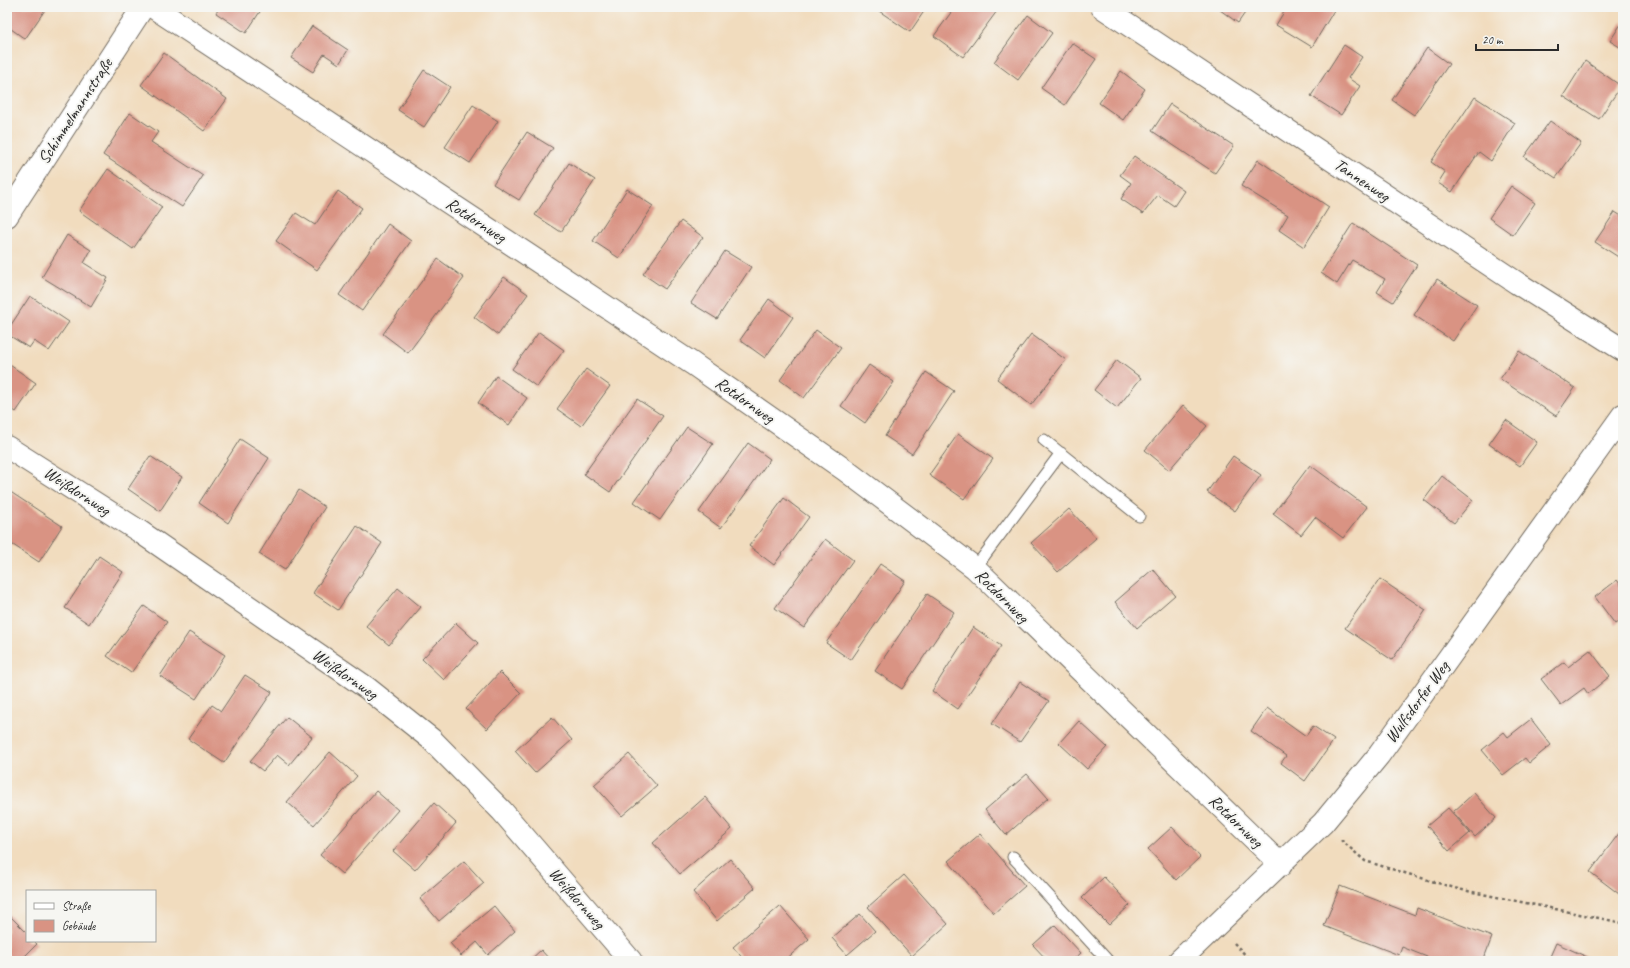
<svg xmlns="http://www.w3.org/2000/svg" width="1630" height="968" viewBox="0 0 1630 968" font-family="Caveat,sans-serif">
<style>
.building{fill:#d99383}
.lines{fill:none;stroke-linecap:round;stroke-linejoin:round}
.lane-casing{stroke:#70695e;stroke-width:13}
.street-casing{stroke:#70695e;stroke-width:24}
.path{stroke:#70695e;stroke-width:2.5;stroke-dasharray:3 3;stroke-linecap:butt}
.lane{stroke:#fff;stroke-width:11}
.street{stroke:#fff;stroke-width:22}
.labels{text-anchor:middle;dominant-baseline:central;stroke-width:4;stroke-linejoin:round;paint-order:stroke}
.street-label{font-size:17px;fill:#2b2b2b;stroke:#f6f6f2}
</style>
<rect width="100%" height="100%" fill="#f6f6f2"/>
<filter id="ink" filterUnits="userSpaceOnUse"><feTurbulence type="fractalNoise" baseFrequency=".025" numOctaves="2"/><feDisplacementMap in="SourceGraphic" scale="8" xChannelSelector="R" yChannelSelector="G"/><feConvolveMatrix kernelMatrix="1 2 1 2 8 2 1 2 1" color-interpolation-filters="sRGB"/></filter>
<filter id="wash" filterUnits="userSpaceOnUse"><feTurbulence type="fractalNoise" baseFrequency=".012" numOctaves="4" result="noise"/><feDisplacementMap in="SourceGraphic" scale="16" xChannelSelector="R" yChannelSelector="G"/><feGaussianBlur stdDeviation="0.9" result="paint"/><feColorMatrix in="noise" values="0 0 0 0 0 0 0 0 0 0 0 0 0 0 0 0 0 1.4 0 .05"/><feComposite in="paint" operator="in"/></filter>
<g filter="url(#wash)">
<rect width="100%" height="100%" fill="#f1dcbe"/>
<g id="blocks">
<path class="building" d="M7,7H47L25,39L7,26Z
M220,7H263L246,33L216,13Z
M881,7H927L910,32L879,11Z
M955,7H1000L963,57L934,36Z
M1216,7H1249L1238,23Z
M1287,7H1336L1312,47L1276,25Z
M1028,15L1052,33L1018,80L994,62Z
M1623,21V49L1610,41Z
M312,26L348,50L339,64L324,54L313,72L291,58Z
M1072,43L1096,59L1065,105L1041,88Z
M1344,45L1362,57L1348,78L1360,86L1341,115L1311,96Z
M1427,48L1449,64L1414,115L1392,100Z
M164,53L227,99L204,131L141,85Z
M1585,61L1621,86L1599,119L1563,96Z
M424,70L450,87L424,127L398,110Z
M1121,71L1145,89L1123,120L1099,103Z
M1475,97L1515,123L1491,161L1479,152L1452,192L1438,183L1445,172L1431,162Z
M1170,104L1234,146L1215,173L1152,131Z
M473,105L498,121L470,163L445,147Z
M130,113L158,132L151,142L203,176L182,207L103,155Z
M1550,121L1581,143L1556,178L1524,157Z
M527,132L553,148L519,200L493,184Z
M1134,156L1184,191L1174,206L1158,195L1143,214L1121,199L1131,183L1120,175Z
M1258,160L1329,207L1304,247L1279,230L1288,215L1241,186Z
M569,163L595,180L561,232L535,215Z
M108,169L162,207L133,249L79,211Z
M1511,186L1535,203L1513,235L1489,218Z
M627,189L653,206L619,258L593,241Z
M338,191L362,208L317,270L276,241L296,213L315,225Z
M1615,212L1623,217V260L1595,242Z
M681,221L703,237L665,289L643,274Z
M1353,223L1417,265L1393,302L1377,292L1385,279L1352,260L1337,284L1321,273Z
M388,224L411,241L362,311L339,295Z
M67,235L91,250L84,263L108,278L91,307L42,277Z
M725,251L751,267L717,319L691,303Z
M438,259L464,278L408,353L383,334Z
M504,277L528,294L498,335L474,317Z
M1437,279L1477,305L1453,341L1414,315Z
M30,296L69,322L49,351L34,341L29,348L7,334V331Z
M769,299L793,317L765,358L740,340Z
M816,330L841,348L804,398L780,380Z
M539,332L564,350L537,387L512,369Z
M1031,334L1066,360L1031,405L997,379Z
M1519,351L1575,388L1556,416L1500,379Z
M1117,360L1141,378L1117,408L1094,390Z
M7,363L36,383L16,412L7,406Z
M869,365L894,382L865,423L841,406Z
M586,369L610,386L581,426L557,409Z
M926,372L954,391L912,454L885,436Z
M496,376L527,398L509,425L478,403Z
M637,399L663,416L610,492L584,474Z
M1183,405L1207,426L1169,470L1145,450Z
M1506,420L1537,442L1520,466L1489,444Z
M687,427L713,444L660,520L634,502Z
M958,434L993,459L964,499L929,475Z
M240,439L269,458L228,523L199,503Z
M748,443L770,459L721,528L699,512Z
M150,456L182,477L160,511L128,489Z
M1233,456L1261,475L1235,511L1207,492Z
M1310,465L1367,507L1343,538L1315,517L1301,535L1273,514Z
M1442,476L1473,500L1454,523L1424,500Z
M299,490L325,507L285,570L259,554Z
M9,491L62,526L39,562L7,541V494Z
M784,498L809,517L774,565L749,546Z
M1069,509L1096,538L1058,572L1031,543Z
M357,526L382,543L338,610L313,593Z
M825,539L853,560L804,628L775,608Z
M99,556L123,572L89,624L65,608Z
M880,564L905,581L851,660L826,643Z
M1153,569L1175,595L1137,628L1115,602Z
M1380,579L1426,610L1392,660L1345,628Z
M1617,580L1623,588V618L1615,624L1595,597Z
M398,588L421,607L389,645L366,626Z
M927,594L954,612L902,689L875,671Z
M144,606L167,622L131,673L107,656Z
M456,623L478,643L444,680L422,659Z
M973,627L1001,646L958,709L932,691Z
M189,632L225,655L196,699L160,676Z
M1590,650L1610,676L1588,694L1584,688L1561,705L1541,679L1564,662L1568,667Z
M500,672L521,693L487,729L466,709Z
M245,675L272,692L224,763L188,739L212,705L221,711Z
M1020,682L1049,701L1020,742L992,724Z
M1267,708L1306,736L1313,726L1334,740L1305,781L1281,763L1286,756L1251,731Z
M287,717L312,737L289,765L277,755L263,771L250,761Z
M552,717L572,740L535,773L515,751Z
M1531,719L1551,745L1529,763L1525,758L1503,775L1482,750L1504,732L1508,737Z
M1079,721L1107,747L1087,769L1059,743Z
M330,752L357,776L314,825L287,802Z
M629,754L657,786L622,816L594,785Z
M1027,774L1048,798L1006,835L985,810Z
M376,791L398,810L342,874L320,855Z
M1474,793L1496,818L1475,837L1453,812Z
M705,797L732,829L680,874L653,843Z
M434,803L456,823L415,870L393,851Z
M1448,808L1470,833L1449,851L1427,826Z
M1172,827L1200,857L1176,880L1148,849Z
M1623,828V897L1590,872Z
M980,834L1025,886L994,913L948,861Z
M730,859L755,888L717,921L693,892Z
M464,861L484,883L439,921L420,899Z
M904,875L948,924L912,956L868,907Z
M1104,877L1130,905L1109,925L1082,898Z
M1340,886L1415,915L1417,908L1492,937L1483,961H1437L1402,947L1399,955L1324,926Z
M494,906L515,931L488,955L477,942L461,956L450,943Z
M780,906L809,939L784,961H745L733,947Z
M7,913L27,933V941H34L37,944L20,961H14L7,954Z
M860,914L875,931L847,955L832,938Z
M1055,925L1081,953L1072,961H1048L1033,945Z
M1556,943L1596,961H1548Z
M541,950L551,961H529Z"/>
</g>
</g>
<g filter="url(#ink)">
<use href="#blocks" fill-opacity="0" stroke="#70695e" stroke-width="1"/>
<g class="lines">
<g class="lane-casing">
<path id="lane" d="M1044,440L1139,516
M975,568L1061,453
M1013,857L1108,961"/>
</g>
<g class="street-casing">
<path id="street" d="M153,7L693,364L845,470L975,568L1281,865
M1102,7L1517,283L1623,350
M7,216L143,7
M7,447L139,531L367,688L431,739L502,811L631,961
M1179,961L1323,823L1379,755L1623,415"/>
</g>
<path class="path" d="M1341,840L1365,861L1458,889L1623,923
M1234,943L1251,961"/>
<use href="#lane" class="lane"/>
<use href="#street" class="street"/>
</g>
</g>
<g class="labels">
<g class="street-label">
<text transform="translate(75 111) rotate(-57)">Schimmelmannstraße</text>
<text transform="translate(1362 180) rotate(34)">Tannenweg</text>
<text transform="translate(476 220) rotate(33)">Rotdornweg</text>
<text transform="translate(745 400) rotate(35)">Rotdornweg</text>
<text transform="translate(77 491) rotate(33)">Weißdornweg</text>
<text transform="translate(1002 596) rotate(45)">Rotdornweg</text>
<text transform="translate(345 674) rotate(35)">Weißdornweg</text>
<text transform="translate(1417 702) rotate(-54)">Wulfsdorfer Weg</text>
<text transform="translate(1236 821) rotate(44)">Rotdornweg</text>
<text transform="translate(577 898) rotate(49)">Weißdornweg</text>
</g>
</g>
<rect width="1630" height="968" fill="none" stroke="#f6f6f2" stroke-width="24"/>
<rect x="26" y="890" width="130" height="52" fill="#f6f6f2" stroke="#a5a5a2"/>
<rect x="34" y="903" width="20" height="6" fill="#ffffff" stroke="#a5a5a2"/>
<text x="62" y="910" font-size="12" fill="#2b2b2b">Straße</text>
<rect x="34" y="920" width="20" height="12" fill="#d99383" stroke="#a5a5a2"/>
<text x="62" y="930" font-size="12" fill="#2b2b2b">Gebäude</text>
<path d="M1476 44v6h82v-6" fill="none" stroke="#2b2b2b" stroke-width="2"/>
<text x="1482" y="44" font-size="12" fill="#2b2b2b" stroke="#f6f6f2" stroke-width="3" paint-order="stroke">20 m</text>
</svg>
